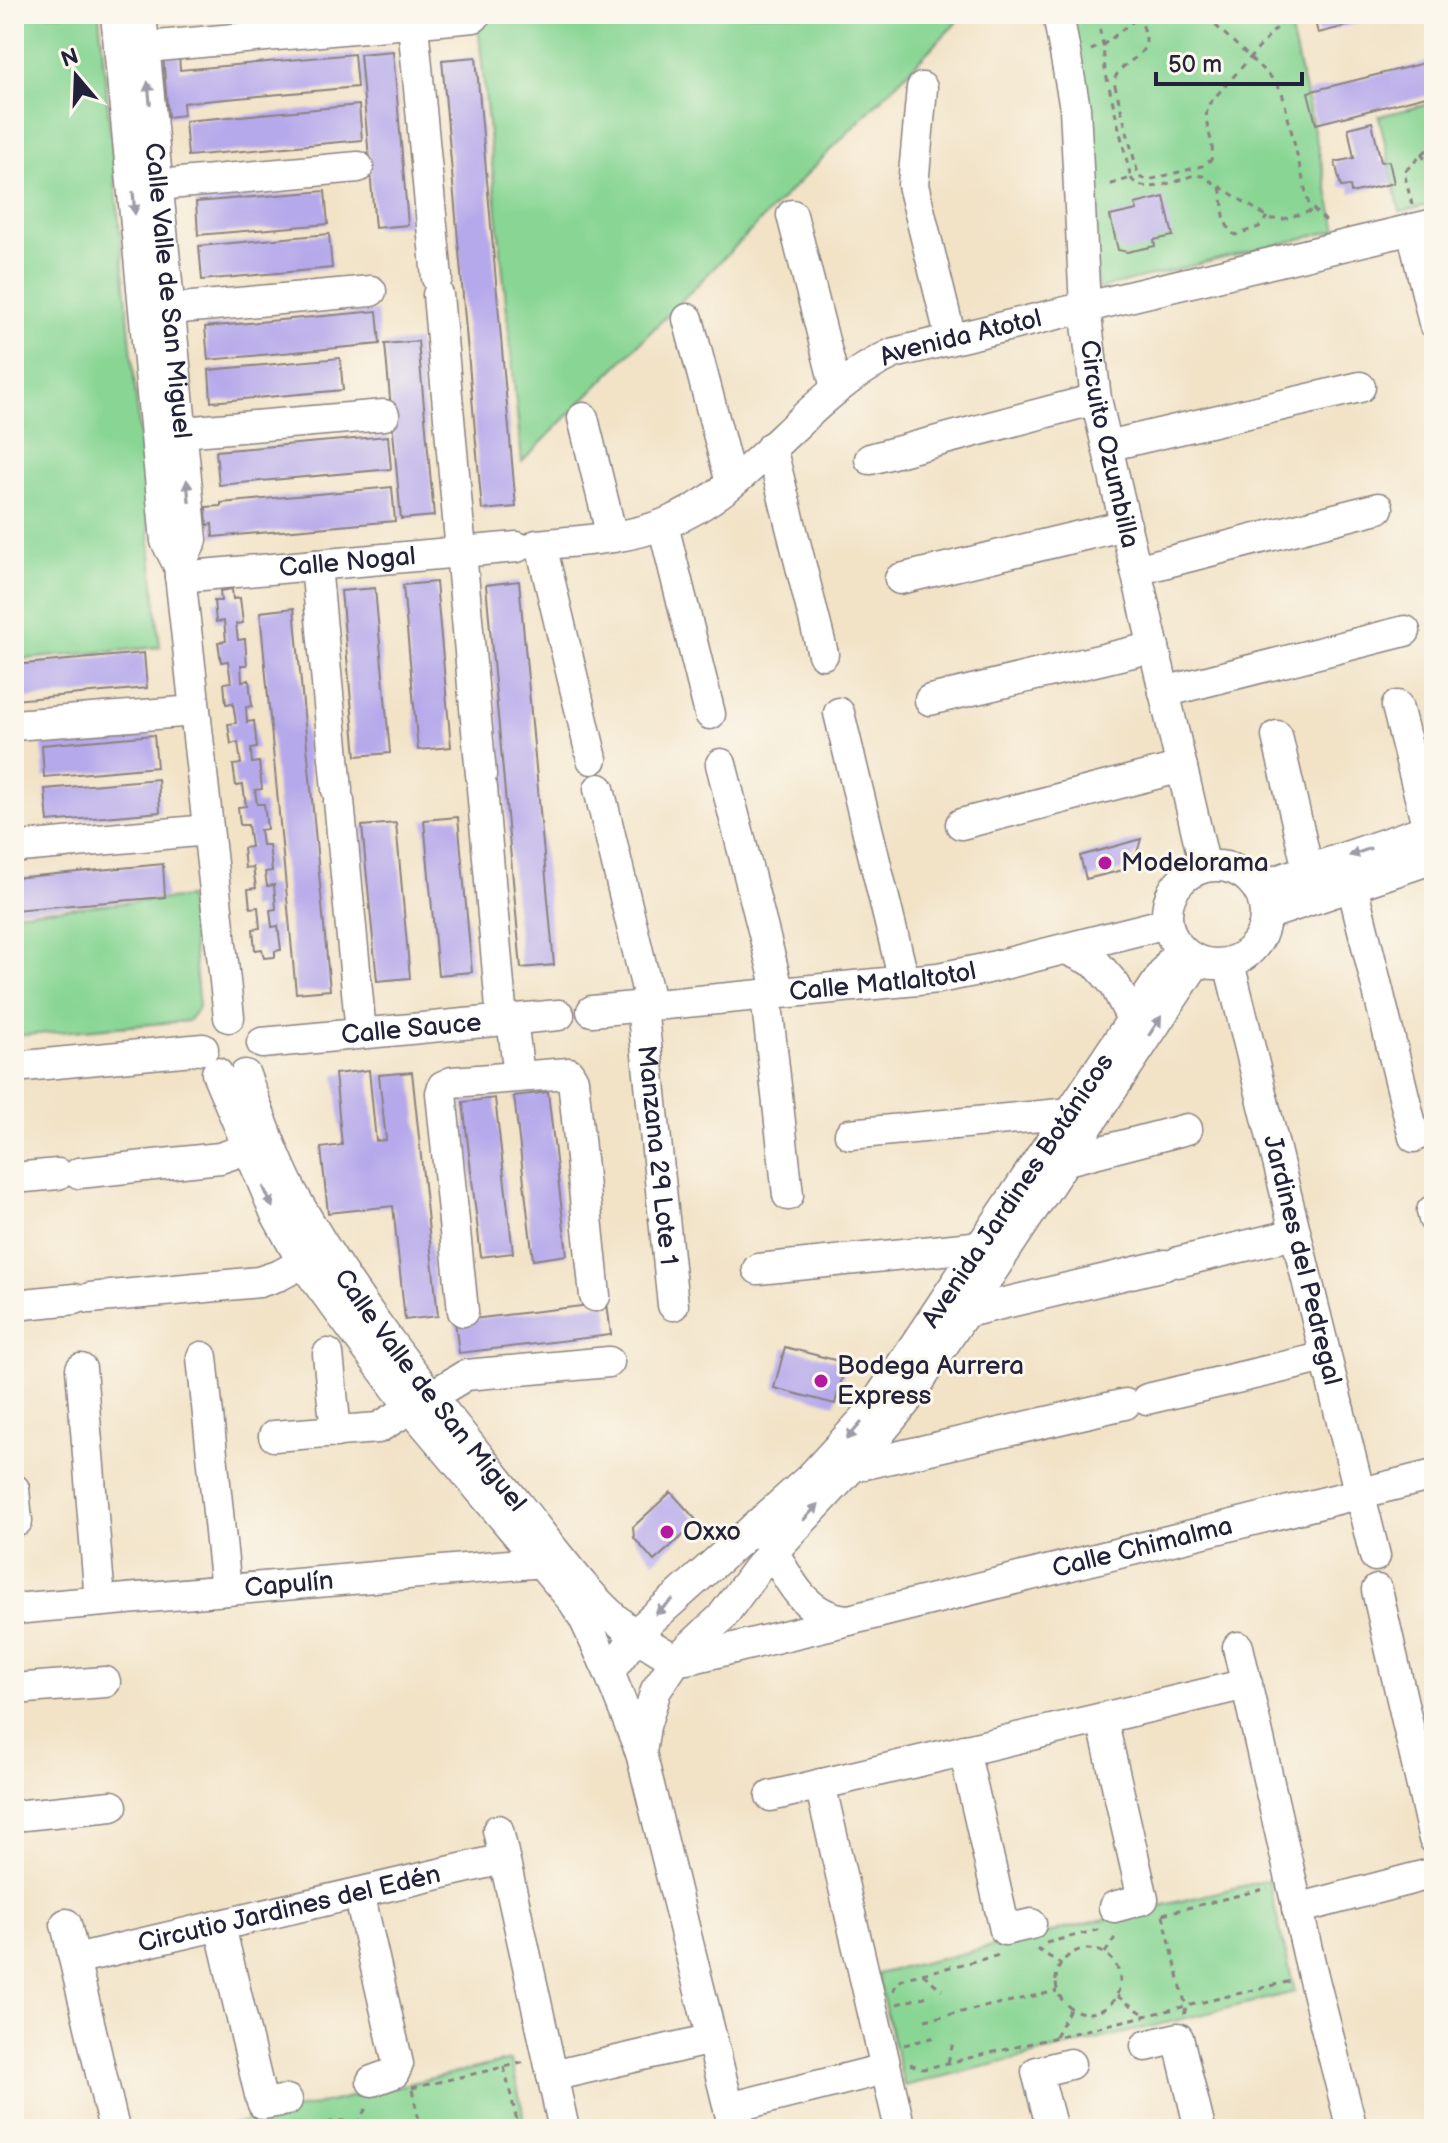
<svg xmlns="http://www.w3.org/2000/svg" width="1448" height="2143" viewBox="0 0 1448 2143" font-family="'Balsamiq Sans',sans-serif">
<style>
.green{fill:#89d694;stroke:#567c68;stroke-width:2}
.building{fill:#b6a9eb}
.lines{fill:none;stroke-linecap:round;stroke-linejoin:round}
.minor-casing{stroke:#8a8281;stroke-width:33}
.path{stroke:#8a8281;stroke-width:3;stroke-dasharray:6 6;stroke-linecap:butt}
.minor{stroke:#fff;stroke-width:30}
.oneway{fill:#9c9ca7}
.poi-dot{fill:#b5179e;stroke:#fbf7ec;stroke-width:3}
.labels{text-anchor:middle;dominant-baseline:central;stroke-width:6;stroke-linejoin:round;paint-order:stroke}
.street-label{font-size:26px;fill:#22223b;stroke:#fbf7ec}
.poi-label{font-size:26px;fill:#22223b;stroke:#fbf7ec;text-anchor:start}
</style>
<rect width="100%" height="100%" fill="#fbf7ec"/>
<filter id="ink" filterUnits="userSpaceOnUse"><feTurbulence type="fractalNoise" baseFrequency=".0125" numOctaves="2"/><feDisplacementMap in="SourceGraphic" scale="16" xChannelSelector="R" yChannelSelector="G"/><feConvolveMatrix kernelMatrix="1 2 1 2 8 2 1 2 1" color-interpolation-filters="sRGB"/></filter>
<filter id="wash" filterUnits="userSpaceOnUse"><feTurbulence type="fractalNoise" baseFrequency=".006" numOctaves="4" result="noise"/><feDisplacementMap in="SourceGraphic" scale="32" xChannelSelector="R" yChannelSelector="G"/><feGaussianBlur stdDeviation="1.8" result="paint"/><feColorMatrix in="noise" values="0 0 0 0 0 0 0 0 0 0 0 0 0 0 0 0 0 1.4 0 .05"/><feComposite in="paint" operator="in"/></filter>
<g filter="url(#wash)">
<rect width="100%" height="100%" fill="#f2e3c7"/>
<path class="green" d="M14,14H99L160,647L14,660Z
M477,14H965L522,462Z
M1069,14H1287L1337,230L1098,289Z
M1434,103V204L1400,212L1379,116Z
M188,897L199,1007L188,1021L14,1036V913Z
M1268,1880L1295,1992L904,2086L877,1974Z
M511,2060L527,2129H211Z"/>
<g id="blocks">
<path class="building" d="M1313,14H1390L1391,15L1318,33Z
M393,51L408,225L375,228L360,54Z
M179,54L180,70L354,54L357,87L183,103L184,115L168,117L163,56Z
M476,57L516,507L482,510L442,60Z
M1432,61L1434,94L1316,124L1308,92Z
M359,105L362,140L188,156L185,121Z
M1372,122L1381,162L1389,161L1394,183L1351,193L1350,186L1341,187L1335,162L1354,158L1348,128Z
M325,191L328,224L198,235L196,202Z
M1164,197L1173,236L1154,240L1155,246L1127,252L1118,250L1110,216L1137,210L1135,204Z
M329,234L332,268L202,280L199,246Z
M377,311L380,344L208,360L205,327Z
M418,341L434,516L401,519L385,344Z
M340,358L343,390L211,402L209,370Z
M388,436L391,469L219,485L216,451Z
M392,487L395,521L213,537L212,524L207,525L206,507L221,506V503Z
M519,581L554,965L521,968L486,585Z
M436,582L451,747L418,750L403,585Z
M375,588L390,753L356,756L341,591Z
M232,589L233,599L240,598L243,623L236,624L238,640L245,639L247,665H241L242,681L249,680L252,706L246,707L247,722L254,721L257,748L251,749V751L252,763L259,762L262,789L255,790L257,804H264L267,829L260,830L262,845H269L272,871L265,872L267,886L274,885L276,909L270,910L272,927L278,926L281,950L275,951V957L264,958L262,949L255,950L253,929L260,928L258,907L250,908L248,889L256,888L253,867L245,868L243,848L251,847L248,825H240L238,807L246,806L243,785L236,786L233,765L241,764L238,742L231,744L228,724L236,723L233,703L226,704L224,683L231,682L228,661L221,662L218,642L226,641L224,621L216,622L214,601H221L220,591Z
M294,608L330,990L296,993L260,612Z
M144,653L147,688L14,700V665Z
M154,735L157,767L44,777L42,745Z
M158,779L160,812L48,822L45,789Z
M458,817L472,972L438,975L424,820Z
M396,823L410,978L377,981L362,826Z
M1141,839L1137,853L1123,870L1086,879L1080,856Z
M163,864L165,897L14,910V878Z
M369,1070L376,1141L386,1140L379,1075L412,1072L438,1316L405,1320L393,1206L328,1213L321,1148L342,1145L335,1074Z
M548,1092L567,1255L533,1260L514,1096Z
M495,1098L513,1253L481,1257L463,1102Z
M607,1303L611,1335L459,1353L455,1321Z
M785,1347L846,1363L835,1404L774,1388Z
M671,1492L698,1522L654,1561L634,1538L633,1527Z"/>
</g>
</g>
<g filter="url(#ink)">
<use href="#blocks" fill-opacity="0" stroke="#8a8281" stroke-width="2"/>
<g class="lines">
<g class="minor-casing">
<g id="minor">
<path d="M116,14L166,541L179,566L229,1017"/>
<path id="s1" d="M141,14L192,540L179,566"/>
<path d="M412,14L437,278"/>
<path id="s2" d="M1058,14L1075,108L1085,307L1096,399L1205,867"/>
<path d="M125,49L474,17"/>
<path d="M922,88L913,185L951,339"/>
<path d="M158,185L358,167"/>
<path d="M792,215L836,388"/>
<path d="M1412,229L1434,323"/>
<path d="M438,295L481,775"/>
<path d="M170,309L371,291"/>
<path d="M688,319L731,483"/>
<path d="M583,418L612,537"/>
<path d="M182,432L384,415"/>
<path d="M1107,446L1360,387"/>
<path d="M771,447L823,654"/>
<path d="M870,459L1096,399"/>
<path d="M663,525L710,714"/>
<path id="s3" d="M537,545C579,540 623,540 664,524C754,490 806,392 894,353L1434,224"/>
<path d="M541,545L592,759"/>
<path d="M316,565L337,790"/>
<path d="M1136,570L1378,508"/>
<path id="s4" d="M180,577L517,547"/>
<path d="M900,579L1126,525"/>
<path d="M1164,692L1405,631"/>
<path d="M930,700L1154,647"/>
<path d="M1397,706L1428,829"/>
<path d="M839,713L904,981"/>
<path d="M14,725L195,711"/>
<path d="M1277,736L1308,870"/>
<path d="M721,764L779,993"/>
<path d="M482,788L502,1020"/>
<path d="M599,789L651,1006"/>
<path d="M339,801L361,1033"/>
<path d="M961,824L1182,767"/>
<path d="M21,847L208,830"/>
<circle cx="1216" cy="915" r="49"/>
<path d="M1352,885L1414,1137"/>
<path d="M1258,887L1434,827"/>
<path d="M1266,915L1434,858"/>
<path d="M1066,949L1096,963L1115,985L1132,1019"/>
<path id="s5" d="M1229,963L1375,1556"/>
<path d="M766,995L788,1195"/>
<path id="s6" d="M642,1006L673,1305"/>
<path id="s7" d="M592,1011L938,978L984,969L1167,923"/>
<path d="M512,1019L519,1076"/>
<path id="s8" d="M262,1043L559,1015"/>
<path d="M14,1067L203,1049"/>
<path d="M217,1073L275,1212L303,1263L411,1408L574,1602L584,1618L609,1672"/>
<path id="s9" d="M245,1075C261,1117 275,1163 298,1203C360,1312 441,1409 519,1506C552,1547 594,1607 637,1636C648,1643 667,1657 679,1659C685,1660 692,1658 697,1657L849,1620"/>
<path d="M850,1134L1071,1113"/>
<path d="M1067,1160L1187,1129"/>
<path d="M79,1173L220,1158L265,1143"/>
<path d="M14,1178L58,1174"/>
<path d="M1432,1211L1434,1219"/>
<path d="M1178,1262L1295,1234"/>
<path d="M758,1269L982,1246"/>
<path d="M90,1298L259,1282L280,1275L321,1253"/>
<path d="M14,1305L75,1299"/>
<path d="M463,1311L441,1093L443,1086L452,1082L569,1073L573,1080L595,1296"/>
<path d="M967,1312L1165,1265"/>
<path d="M328,1354L336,1432"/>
<path d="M202,1357L226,1590"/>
<path d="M81,1369L100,1601"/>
<path d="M1147,1399L1326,1357"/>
<path d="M274,1436L378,1428L466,1375L609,1362"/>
<path d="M852,1467L1125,1404"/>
<path d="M14,1489L17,1521"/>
<path id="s10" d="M766,1537C785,1573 803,1618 849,1620L1434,1475"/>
<path d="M1377,1590L1434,1839"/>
<path id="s11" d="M14,1609L554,1561"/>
<path d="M1238,1647L1313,1976L1352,2129"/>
<path d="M14,1689L105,1682"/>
<path d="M1102,1719L1143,1899L1114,1907"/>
<path d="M964,1750L1005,1930L1031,1924"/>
<path d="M641,1753L645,1726L656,1690L677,1659L721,1618L758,1568L852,1467L907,1400L1197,961"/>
<path d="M820,1784L900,2129"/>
<path d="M771,1796L1247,1684"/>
<path d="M14,1816L112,1806"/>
<path d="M498,1830L564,2129"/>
<path d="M359,1893L398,2064L394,2073L372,2081"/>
<path d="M1297,1909L1434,1873"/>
<path d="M66,1924L114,2129"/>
<path d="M220,1926L261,2099L263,2104L287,2100"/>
<path id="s12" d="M75,1959L503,1859"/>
<path d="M1146,2046L1178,2038L1200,2129"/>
<path d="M552,2076L712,2039"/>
<path d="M729,2108L885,2069"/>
<path id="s13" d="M734,2129L641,1753L609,1672L643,1627L811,1477L868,1415L1180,948"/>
<path d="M1052,2129L1037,2072L1070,2064"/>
</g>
</g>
<path class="path" d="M1139,14C1141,22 1146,32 1146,41C1146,58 1117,63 1114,82L1137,170L1141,178L1149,180L1202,166L1211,160C1217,141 1200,123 1209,104L1282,22L1284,14
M1212,14L1214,24L1276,82L1282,92L1309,205L1328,223
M1097,17L1103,45L1105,70L1131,178L1105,186
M1091,50L1103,45L1140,16
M1421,154L1434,171
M1131,178C1143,197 1176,180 1195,175L1203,176L1271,219H1284L1314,210
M1220,188C1225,205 1220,224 1235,235L1259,227L1267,217
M1412,205L1404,172L1434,143
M1163,1914L1268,1888
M1163,1915L1186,2007L1184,2016
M1046,1943L1101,1929
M1056 1981a32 32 0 1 1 64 0a32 32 0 1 1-64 0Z
M1037,1949L1061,1964
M1105,1953L1118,1933
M923,1974L942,1990
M893,1991L897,1983L905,1978L1000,1955
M1117,1996L1145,2015
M897,2004L932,1995
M925,2020L1057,1991
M1055,2036L1070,2009
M904,2045L935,2037
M948,2062L953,2043
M910,2064L923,2069L1291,1981
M504,2067L519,2129
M412,2088L526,2062
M412,2090L421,2129
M291,2124L299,2129
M356,2124L369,2104
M317,2129C331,2118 348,2118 362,2129"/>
<use href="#minor" class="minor"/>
</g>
<defs><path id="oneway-solid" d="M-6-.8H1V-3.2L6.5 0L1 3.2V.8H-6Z" transform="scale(2)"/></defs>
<g class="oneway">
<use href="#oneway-solid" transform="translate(149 93) rotate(-96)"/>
<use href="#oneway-solid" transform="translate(134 203) rotate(85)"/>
<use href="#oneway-solid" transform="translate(188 491) rotate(-96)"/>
<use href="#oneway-solid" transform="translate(1360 852) rotate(161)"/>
<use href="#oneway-solid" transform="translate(1155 1026) rotate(-57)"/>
<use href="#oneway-solid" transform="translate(268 1197) rotate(66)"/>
<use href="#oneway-solid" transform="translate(854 1431) rotate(131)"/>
<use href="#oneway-solid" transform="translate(811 1512) rotate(-47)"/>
<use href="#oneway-solid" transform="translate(664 1607) rotate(139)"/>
</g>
</g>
<g class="poi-dot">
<circle cx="1105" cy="863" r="8"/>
<circle cx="821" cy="1381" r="8"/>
<circle cx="667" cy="1532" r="8"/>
</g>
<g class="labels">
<g class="street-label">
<text stroke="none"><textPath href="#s1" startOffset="278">Calle Valle de San Miguel</textPath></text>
<text stroke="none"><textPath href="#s3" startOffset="486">Avenida Atotol</textPath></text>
<text stroke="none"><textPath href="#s2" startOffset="434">Circuito Ozumbilla</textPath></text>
<text stroke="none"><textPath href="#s4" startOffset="168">Calle Nogal</textPath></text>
<text stroke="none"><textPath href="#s7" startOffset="292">Calle Matlaltotol</textPath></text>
<text stroke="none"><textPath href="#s8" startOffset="150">Calle Sauce</textPath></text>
<text stroke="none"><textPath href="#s6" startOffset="150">Manzana 29 Lote 1</textPath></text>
<text stroke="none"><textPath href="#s13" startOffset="1110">Avenida Jardines Botánicos</textPath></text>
<text stroke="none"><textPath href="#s5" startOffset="306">Jardines del Pedregal</textPath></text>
<text stroke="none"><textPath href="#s9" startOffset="368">Calle Valle de San Miguel</textPath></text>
<text stroke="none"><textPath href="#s10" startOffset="426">Calle Chimalma</textPath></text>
<text stroke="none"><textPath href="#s11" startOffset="276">Capulín</textPath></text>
<text stroke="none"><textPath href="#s12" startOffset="220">Circutio Jardines del Edén</textPath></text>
</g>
<g class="poi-label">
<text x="1121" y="863">Modelorama</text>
<text x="837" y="1366">Bodega Aurrera<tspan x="837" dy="30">Express</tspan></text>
<text x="683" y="1532">Oxxo</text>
</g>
</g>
<rect width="1448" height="2143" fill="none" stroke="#fbf7ec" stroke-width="48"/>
<g transform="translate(76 76) rotate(341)" stroke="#fbf7ec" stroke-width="6" paint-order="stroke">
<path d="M0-6L14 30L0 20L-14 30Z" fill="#22223b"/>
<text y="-12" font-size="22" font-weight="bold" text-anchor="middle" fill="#22223b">N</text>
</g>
<path d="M1156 72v12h146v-12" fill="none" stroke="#22223b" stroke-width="4"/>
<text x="1168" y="72" font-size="24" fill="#22223b" stroke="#fbf7ec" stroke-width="6" paint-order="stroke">50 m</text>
</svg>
